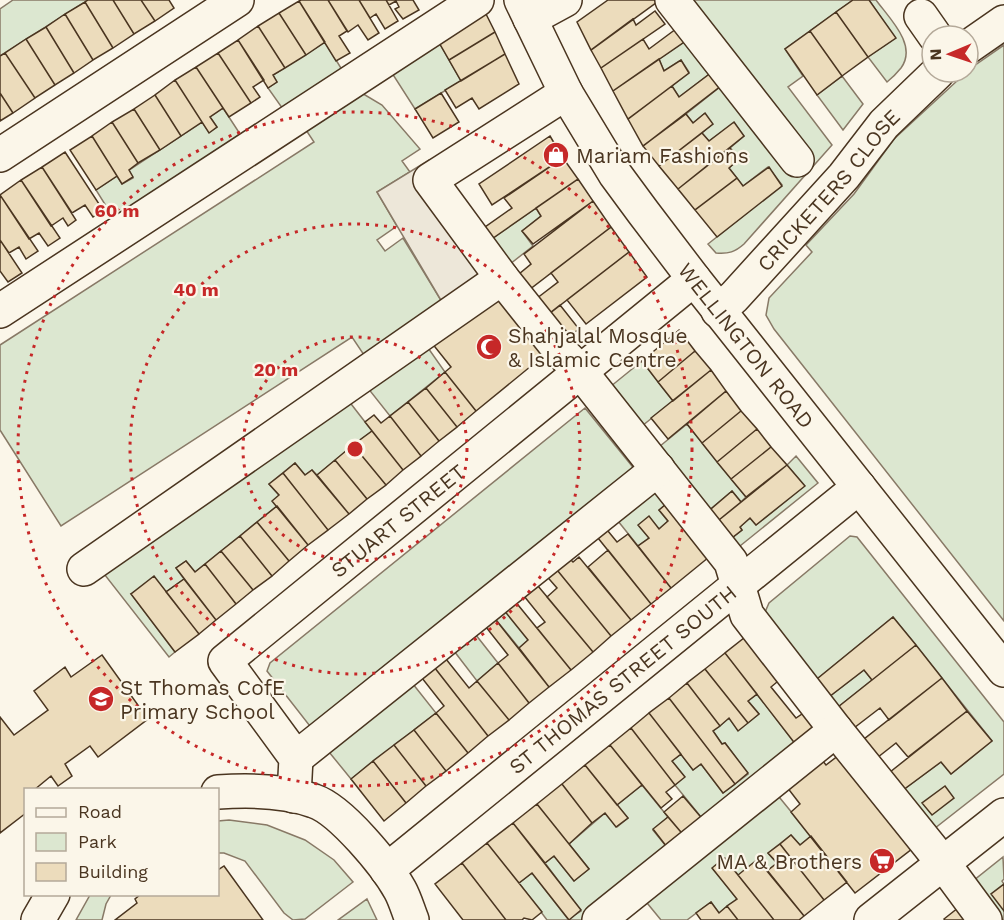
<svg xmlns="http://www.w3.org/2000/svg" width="1004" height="920" viewBox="0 0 1004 920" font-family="'Work Sans',sans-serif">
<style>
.green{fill:#dce7d0;stroke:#887966;stroke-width:1.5}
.parking{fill:#ede7d9;stroke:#887966;stroke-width:1.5}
.building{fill:#ecdcbc;stroke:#4a3520;stroke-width:1.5}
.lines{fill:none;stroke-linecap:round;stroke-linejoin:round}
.minor-casing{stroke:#4a3520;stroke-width:36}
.minor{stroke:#fbf6e9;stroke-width:33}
.ring{fill:none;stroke:#c62828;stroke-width:3;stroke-dasharray:3 6}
.labels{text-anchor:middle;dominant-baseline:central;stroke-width:4.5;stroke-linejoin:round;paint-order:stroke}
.poi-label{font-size:21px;fill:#4a3520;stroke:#fbf6e9;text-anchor:start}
.street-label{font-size:21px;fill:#4a3520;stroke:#fbf6e9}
.centre{fill:#c62828;stroke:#fbf6e9;stroke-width:3}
.ring-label{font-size:18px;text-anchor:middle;font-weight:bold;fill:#c62828;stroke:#fbf6e9;stroke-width:4.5;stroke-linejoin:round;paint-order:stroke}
</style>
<rect width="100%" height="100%" fill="#fbf6e9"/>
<path class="green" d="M13,0H88L0,56V9Z
M684,0H853L785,49L803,76L788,87L832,145L744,244C735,252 729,254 716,253L708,244L782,185L768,167L743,186L729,168L739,159L730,148L744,136L734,123L709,141L702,133L712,124L704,114L693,123L686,114L726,82Z
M869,0H876C889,18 918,45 901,68C897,73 892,78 887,82L868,57L895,38Z
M690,38L716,69L679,97L672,86L689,72L681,60L664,71L659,59Z
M437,39L461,81L415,109L390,70Z
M325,42L344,73L285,112L268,88L277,82L273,75Z
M1004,45V621L774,329L766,315L769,298L812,252L806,245L854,194L894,139L971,68Z
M842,76L863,104L843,130L817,95Z
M355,89L382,105L420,149L402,161L410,172L377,192L397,226L377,240L385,251L403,238L442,302L366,358L352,337L61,526L0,430V345L314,142L302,124Z
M223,108L244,140L116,222L96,190L117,176L122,184L133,178L129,170L202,122L209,132L217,127L210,117Z
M536,208L541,216L522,231L533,246L505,268L486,243Z
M426,345L445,372L390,416L367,387Z
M642,361L673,401L637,430L605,391Z
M348,400L372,431L317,475L312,470L305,475L295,463L269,484L279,495L277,506L195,572L186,561L176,568L184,579L166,592L131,594L175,652L169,657L101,570Z
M585,408L636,471L313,730L267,671L270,663Z
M687,424L746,497L741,502L732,491L705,514L654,451Z
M796,456L818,483L735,550L728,541L742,530L740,527L750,518L756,525L804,486L787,465Z
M657,481L672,499L659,510L668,521L659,529L649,517L639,525L649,538L638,546L614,516Z
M850,536L857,537L1004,722V774L930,832L899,793L941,762L951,774L992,741L893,617L812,683L762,619L769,603Z
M512,598L528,640L519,648L492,615Z
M472,630L498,663L477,681L451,647Z
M864,670L872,680L833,711L825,700Z
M409,679L436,713L351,779L325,747Z
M757,694L800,750L705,822L675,785L684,777L672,761L681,754L693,770L701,764L723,793L748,774L725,743L722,744L713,731L729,718L738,730L759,714L748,701Z
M642,785L668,817L653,830L670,851L587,920H547L519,883L532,873L568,919L581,911L545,863L554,856L574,881L589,869L569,844L605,813L617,827L628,818L617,805Z
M775,792L811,836L800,845L791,835L768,853L777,863L767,871L738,875L725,858L713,868L737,899L719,913L711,902L687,920H661L643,898Z
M229,820L267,825L305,840L334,860L353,882L305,919L293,920L284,913L245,861L224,853H218V821Z
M1003,857L1004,879L1002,881L1004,884V920H995L968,885Z
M90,895H111L106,904L102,920H76Z
M367,899L377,920H338Z"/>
<path class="parking" d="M429,160L500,261L442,302L377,192Z"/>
<path class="building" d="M88,0H113L134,34L113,48L85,2Z
M113,0H141L155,21L134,34Z
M141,0H169L174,8L155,21Z
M301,0H328L347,31L339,36L350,53L336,61L299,1Z
M328,0H359L379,33L368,40L358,25L348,32Z
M359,0H386L398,21L385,29L376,14L370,18Z
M386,0H413L419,10L403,19L395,9L399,7L396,1L389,5Z
M608,0H660L591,50L577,22Z
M853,0H869L896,38L868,57L836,12Z
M299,1L325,42L306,55L279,13Z
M85,2L113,48L93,60L65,14Z
M484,10L495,32L449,60L437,39Z
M655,11L665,24L601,68L591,50L633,19L636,25Z
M836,12L868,57L842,76L810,31Z
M279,13L306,55L285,68L258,26Z
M65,14L93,60L74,73L46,27Z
M258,26L285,68L273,75L277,82L268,88L238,40Z
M680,26L690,38L613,91L601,68L643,39L649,49Z
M46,27L74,73L55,85L26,39Z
M810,31L842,76L817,95L785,49Z
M495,32L505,54L461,81L449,60Z
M26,39L55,85L35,98L5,53Z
M238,40L264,80L253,87L260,97L251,103L218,53Z
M5,53L35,98L13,113L0,93V56Z
M218,53L251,103L229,117L196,67Z
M505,54L519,84L479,109L472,98L456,108L445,90Z
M659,59L664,71L681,60L689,73L628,119L613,91Z
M196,67L223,108L210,117L217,127L209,133L175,80Z
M716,69L726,82L643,146L628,119L672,86L679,97Z
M175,80L202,122L181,136L155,95Z
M0,93L13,113L0,121Z
M441,93L459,122L433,138L415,109Z
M155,95L181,136L160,150L134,109Z
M134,109L160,150L138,163L112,122Z
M705,113L713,124L659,166L643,146L686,114L693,123Z
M112,122L138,163L129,170L133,177L122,184L92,136Z
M734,122L744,136L678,189L659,166L702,133L709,141Z
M92,136L117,176L96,190L70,150Z
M550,136L563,158L492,205L479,184Z
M730,148L739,159L729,168L737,178L695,210L678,189Z
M65,152L103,210L93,217L85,205L72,213L42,167Z
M563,158L578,179L486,243L478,232L512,208L504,198Z
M42,167L76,220L68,226L63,218L51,226L21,180Z
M769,167L782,186L717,237L695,210L737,178L743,186Z
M578,179L593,201L533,244L522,231L541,216L536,208Z
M21,180L60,238L48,246L39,233L29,239L0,195Z
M0,195L38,251L26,259L19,247L9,253L0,240Z
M593,201L611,227L525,293L519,274L531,264L524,254Z
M611,227L629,252L545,317L532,302L558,282L551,273Z
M0,240L22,273L8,282L0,271Z
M629,252L647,277L586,324L567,300Z
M501,292L547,353L476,411L445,372L451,367L431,342Z
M560,305L579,329L563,341L545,317Z
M679,330L695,351L658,382L642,361Z
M695,351L711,370L673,401L658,382Z
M711,370L726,391L668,439L651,418Z
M445,372L476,411L457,427L426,388Z
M426,388L457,427L439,441L408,402Z
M726,391L741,411L702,443L687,424Z
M408,402L439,441L421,456L390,416Z
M741,411L757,429L717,462L702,443Z
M374,415L381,423L390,416L421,456L403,470L365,422Z
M757,429L771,447L731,479L717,462Z
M372,431L403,470L386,485L353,445Z
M353,445L386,485L367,499L335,460Z
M771,447L787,465L746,497L731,479Z
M335,460L367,499L349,514L317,475Z
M295,463L305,475L312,470L349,514L328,530L283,473Z
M787,465L805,486L756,525L750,518L740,527L742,530L728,541L714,524Z
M283,473L328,530L308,545L272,501L279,495L269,484Z
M732,491L741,502L714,524L705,514Z
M672,499L714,553L671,588L638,546L649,538L638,525L649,516L659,529L668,521L659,510Z
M277,506L308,545L289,561L257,522Z
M257,522L289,561L272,576L240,536Z
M603,525L617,542L628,534L671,588L651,604L594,533Z
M240,536L272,576L253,590L221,551Z
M608,550L651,604L631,620L588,567Z
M221,551L253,590L236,604L205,564Z
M565,554L573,562L579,557L631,620L611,636L553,565Z
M186,561L195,572L205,564L236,604L216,620L176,568Z
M553,565L611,636L593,652L547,597L557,588L543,572Z
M154,576L199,634L175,652L131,594Z
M184,579L216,620L199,634L166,592Z
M533,580L593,652L571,670L537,628L545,622L520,591Z
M514,600L571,670L549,687L519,648L528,640L503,609Z
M492,615L549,687L529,703L498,663L508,655L482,622Z
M893,617L916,645L872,680L864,670L825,700L812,683Z
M749,634L783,677L771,687L796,718L808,710L824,731L800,750L725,653Z
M916,645L942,678L889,720L880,708L850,731L833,711Z
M725,653L757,694L748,701L759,714L748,723L705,669Z
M442,654L469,688L477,681L509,720L488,736L431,663Z
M102,655L148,719L98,757L90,746L65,764L72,776L58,786L51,776L34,790H26V813L0,833V717L14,735L48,710L34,691L65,667L71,677Z
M431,663L488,736L468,753L436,713L444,706L418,673Z
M498,663L529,703L509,720L477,681Z
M705,669L748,723L738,731L729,718L720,726L687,683Z
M942,678L967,711L908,757L896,743L873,761L859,743Z
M687,683L720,726L713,731L722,744L725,743L748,773L735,784L669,698Z
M669,698L735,784L723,793L701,764L693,770L649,713Z
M967,711L992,741L951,774L941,762L899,793L885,776Z
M436,713L468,753L446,771L414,730Z
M649,713L681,754L672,761L685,777L675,785L631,728Z
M631,728L675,785L666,792L672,799L661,808L610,745Z
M414,730L446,771L426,786L394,745Z
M394,745L426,786L406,803L373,761Z
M610,745L642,785L617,805L585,765Z
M843,752L917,845L855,893L791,812L800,804L783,782L818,755L826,765Z
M373,761L406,803L384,821L351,779Z
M585,765L628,818L616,827L605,813L592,823L562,784Z
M562,784L592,823L569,844L537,804Z
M945,786L954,798L932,815L922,803Z
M683,796L705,822L686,838L664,812Z
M537,804L589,869L574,881L554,856L545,863L513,823Z
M668,817L686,838L670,851L653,829Z
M513,823L581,910L569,920L532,873L519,883L487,843Z
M791,835L800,845L811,836L847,882L824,900L780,844Z
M487,843L542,912L532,920L524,918L522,920H506L462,863Z
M780,844L824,900L804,916L767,871L777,863L768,853Z
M724,858L738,875L774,920H738L727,906L737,899L712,868Z
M758,859L804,916L799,920H774L738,875Z
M462,863L506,920H463L435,884Z
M224,866L263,920H115L137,903L135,899L141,894H218V870Z
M1004,884V911L991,894Z
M711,902L719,913L727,906L738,920H701L696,913Z
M963,904L976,920H945L944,919Z"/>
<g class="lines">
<g class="minor-casing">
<g id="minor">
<path id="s1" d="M521,0L566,93L615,174L643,212L694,279L1004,670"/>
<path d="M672,0L797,160"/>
<path d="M921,16L935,36"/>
<path d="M530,19L565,0"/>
<path d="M968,47L1004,22"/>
<path d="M566,93L430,180L502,278L561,352L580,371L731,562L747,615L836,730L943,863L985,920"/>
<path d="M0,155L237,0"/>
<path d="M0,311L477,0"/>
<path id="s2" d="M718,311L734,297L844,176L884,124L938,72"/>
<path d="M84,569L502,278"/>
<path d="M296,758L658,469"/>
<path d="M218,792C248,790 284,790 314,801C341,810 386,865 400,890C405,899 408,910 412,920"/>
<path id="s3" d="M294,796L296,758L225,661L694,279"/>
<path id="s4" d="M387,870L859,487"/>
<path d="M38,920L53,894"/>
<path d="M599,920L836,730"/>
<path d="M871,920L1004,815"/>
</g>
</g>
<use href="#minor" class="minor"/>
</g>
<g class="ring">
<circle cx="355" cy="449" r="112"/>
<circle cx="355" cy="449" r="225"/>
<circle cx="355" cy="449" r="337"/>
</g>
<defs>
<g id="shop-disc" transform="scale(1.35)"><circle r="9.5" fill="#c62828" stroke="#fbf6e9"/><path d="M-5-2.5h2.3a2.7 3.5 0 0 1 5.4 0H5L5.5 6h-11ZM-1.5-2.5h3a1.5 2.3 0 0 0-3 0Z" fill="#fff"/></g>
<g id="mosque-disc" transform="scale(1.35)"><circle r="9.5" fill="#c62828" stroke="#fbf6e9"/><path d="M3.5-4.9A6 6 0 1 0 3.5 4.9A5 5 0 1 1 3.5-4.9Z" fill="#fff"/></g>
<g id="school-disc" transform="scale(1.35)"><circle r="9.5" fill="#c62828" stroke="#fbf6e9"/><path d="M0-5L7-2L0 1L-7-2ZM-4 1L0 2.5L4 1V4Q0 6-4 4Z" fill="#fff"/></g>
<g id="supermarket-disc" transform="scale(1.35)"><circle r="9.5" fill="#c62828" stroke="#fbf6e9"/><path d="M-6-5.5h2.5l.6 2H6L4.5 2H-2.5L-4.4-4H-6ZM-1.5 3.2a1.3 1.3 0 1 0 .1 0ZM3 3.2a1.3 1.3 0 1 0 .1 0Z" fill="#fff"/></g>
</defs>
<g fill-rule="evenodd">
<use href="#shop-disc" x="556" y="155"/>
<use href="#mosque-disc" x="489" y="347"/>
<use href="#school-disc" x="101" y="699"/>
<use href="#supermarket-disc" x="882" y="861"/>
</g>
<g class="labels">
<g class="poi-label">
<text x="576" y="155">Mariam Fashions</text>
<text x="508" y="335">Shahjalal Mosque<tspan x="508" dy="24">&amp; Islamic Centre</tspan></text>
<text x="120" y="687">St Thomas CofE<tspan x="120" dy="24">Primary School</tspan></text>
<text x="862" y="861" text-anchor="end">MA &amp; Brothers</text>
</g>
<g class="street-label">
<text stroke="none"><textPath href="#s2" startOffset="164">CRICKETERS CLOSE</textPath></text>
<text stroke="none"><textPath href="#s1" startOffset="414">WELLINGTON ROAD</textPath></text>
<text stroke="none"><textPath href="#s3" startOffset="381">STUART STREET</textPath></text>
<text stroke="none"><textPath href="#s4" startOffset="303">ST THOMAS STREET SOUTH</textPath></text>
</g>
</g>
<circle cx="355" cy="449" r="9" class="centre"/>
<g class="ring-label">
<text x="117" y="217">60 m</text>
<text x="196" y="296">40 m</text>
<text x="276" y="376">20 m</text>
</g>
<rect x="24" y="788" width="195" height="108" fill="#fbf6e9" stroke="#b4a999" stroke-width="1.5"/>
<rect x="36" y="808" width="30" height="9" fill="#fbf6e9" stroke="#b4a999" stroke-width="1.5"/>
<text x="78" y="818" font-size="18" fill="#4a3520">Road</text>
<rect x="36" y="833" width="30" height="18" fill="#dce7d0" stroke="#b4a999" stroke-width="1.5"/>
<text x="78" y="848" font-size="18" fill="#4a3520">Park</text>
<rect x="36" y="863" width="30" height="18" fill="#ecdcbc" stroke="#b4a999" stroke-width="1.5"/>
<text x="78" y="878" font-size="18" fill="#4a3520">Building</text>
<g transform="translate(950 54) rotate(268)"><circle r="28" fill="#fbf6e9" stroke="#b4a999" stroke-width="1.5"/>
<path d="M0-4.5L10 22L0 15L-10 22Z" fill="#c62828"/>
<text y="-9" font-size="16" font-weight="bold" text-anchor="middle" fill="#4a3520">N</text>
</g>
</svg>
